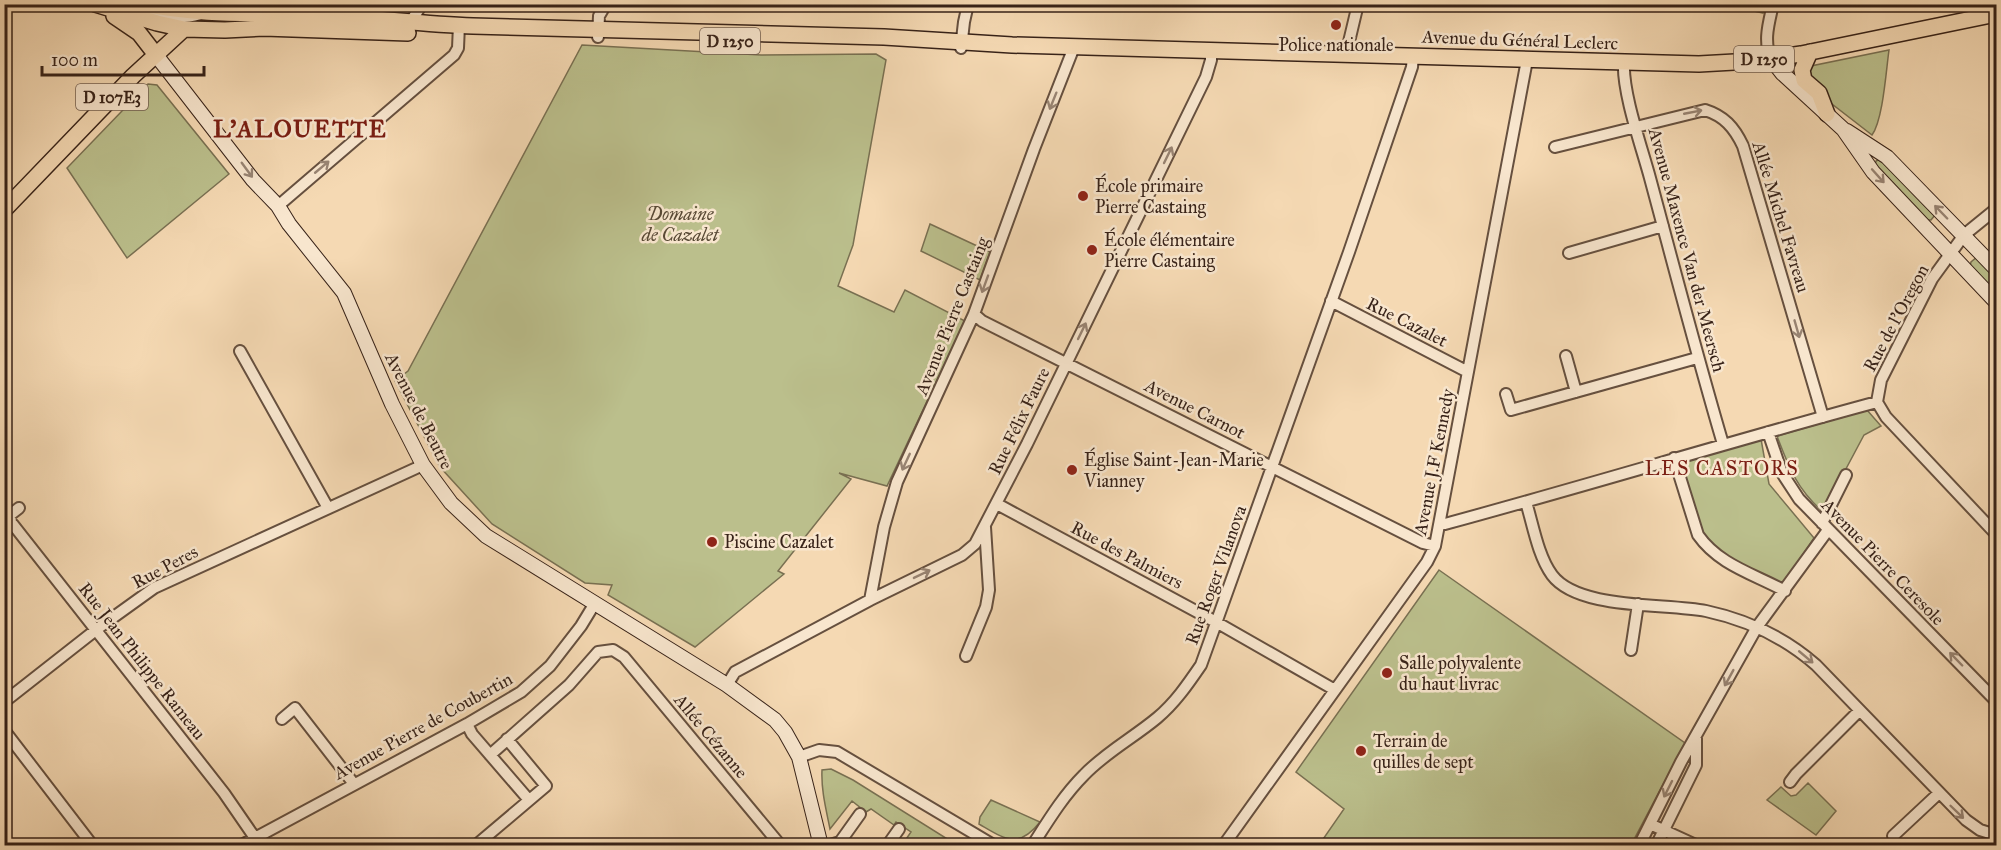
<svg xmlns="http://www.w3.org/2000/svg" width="2001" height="850" viewBox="0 0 2001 850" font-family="'IM FELL Great Primer',serif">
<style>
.green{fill:#bbbf8c;stroke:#797052;stroke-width:1.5}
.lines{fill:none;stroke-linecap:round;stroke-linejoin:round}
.street-casing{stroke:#66503f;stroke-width:14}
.secondary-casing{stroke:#372218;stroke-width:16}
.primary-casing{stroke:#372218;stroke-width:18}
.street{stroke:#f8e6ce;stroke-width:10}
.secondary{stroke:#f8e6ce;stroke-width:14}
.primary{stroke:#f5d9b3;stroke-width:15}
.oneway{stroke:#988473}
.poi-dot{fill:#8f2418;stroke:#f8e6ce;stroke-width:2}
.labels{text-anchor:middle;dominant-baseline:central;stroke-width:5;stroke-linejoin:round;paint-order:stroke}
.shield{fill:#f8e6ce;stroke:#715d4f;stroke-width:1.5}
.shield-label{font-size:16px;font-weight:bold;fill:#372218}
.street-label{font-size:18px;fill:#372218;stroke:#f8e6ce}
.poi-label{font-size:18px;fill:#372218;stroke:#f8e6ce;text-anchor:start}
.park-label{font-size:18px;font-style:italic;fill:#584935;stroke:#f8e6ce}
.neighbourhood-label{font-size:20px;letter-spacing:1.5px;fill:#7a1f14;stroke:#f8e6ce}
.district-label{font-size:24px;font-weight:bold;letter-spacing:1.5px;fill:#7a1f14;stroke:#f8e6ce}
</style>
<rect width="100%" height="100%" fill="#f5d9b3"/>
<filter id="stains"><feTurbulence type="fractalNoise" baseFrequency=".00333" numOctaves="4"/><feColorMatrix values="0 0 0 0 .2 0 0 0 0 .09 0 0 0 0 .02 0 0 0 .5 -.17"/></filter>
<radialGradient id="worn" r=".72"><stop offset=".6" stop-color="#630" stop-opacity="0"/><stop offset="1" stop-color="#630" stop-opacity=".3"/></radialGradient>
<path class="green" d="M1728,5H1765L1763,13Z
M582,45L761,55L876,54L886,60L853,245L838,286L894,312L905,290L965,321L887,486L839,473L851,479L778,571L784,574L695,647L608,595L612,585L585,583L492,524L440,467L395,381L408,371Z
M1889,50C1886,71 1883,120 1872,135L1832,104L1825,90L1811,77L1809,72L1811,66Z
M148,84L157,85L229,174L127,258L67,168Z
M1882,158L1935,215L1931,220H1924L1875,165L1876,161Z
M930,224L990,252L980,280L921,251Z
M1977,257L1996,275V296L1970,266L1971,262Z
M1867,410L1881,426L1864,435L1823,512C1797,489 1789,468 1777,436Z
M1761,439L1769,484L1814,538L1781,587L1726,558L1699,533L1677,463Z
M1439,570L1685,743L1631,845H1319L1344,809L1296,772Z
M831,769L853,780L957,845H902L911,832L896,822L894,825L871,809L866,812L852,801L830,829C826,809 821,790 822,770Z
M1808,783L1836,811L1816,835L1767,800L1781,787L1791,796L1796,795Z
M991,800L1040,822C1018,850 1005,839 979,824L980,817Z"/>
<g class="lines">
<g class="street-casing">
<path id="street" d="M406,25L410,23L422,4
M598,37L599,16L606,4
M961,48L964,22L968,4
M1349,54L1348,46L1358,4
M1771,59C1763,40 1769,23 1773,4
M1624,62C1622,92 1642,148 1650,178C1674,267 1697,356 1723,444
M1555,147L1705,110C1724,116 1734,127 1743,146L1823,417
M278,206L454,55L458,48L459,25
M1996,209L1964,235L1932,279L1881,380L1877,402L1886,417L1996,534
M1569,253L1663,226
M1331,301L1468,372
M974,314L982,321L1423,543L1435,546
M240,351L328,508
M1566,356L1576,392
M1506,394L1511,410L1697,358
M1768,432L1782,473L1799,499L1996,701
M1674,458L1698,535C1719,565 1754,574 1785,591
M1526,502C1533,525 1538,556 1552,575C1578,610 1665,603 1706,611C1748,620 1784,637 1816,665L1966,820L1980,830L1996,835
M997,504L1216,622L1335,690
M19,508L10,515L11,522L224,793L255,838
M1440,523L1445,524C1589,485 1732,441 1877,402
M1822,523L1846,475
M870,600L884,527L897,482L974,314L1034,149L1074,47
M1631,650L1638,604
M966,656L986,607L989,590L985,527
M727,685L735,672L870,600L962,555L975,544L1027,444L1206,77L1211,60V50
M4,702L97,629L154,588L423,465
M282,719L295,708L354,784
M467,724L472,734L529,800
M4,730L93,846
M490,755L569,685L598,652L613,650L624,657L781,846
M799,757L819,750L837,752L995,846
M1790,782L1796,774L1859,711
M1650,824L1698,846
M1893,836L1939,793
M240,846L467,724L521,692L550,666L581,626L595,603
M475,846L546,786L507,739
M827,846L840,842L860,814
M887,846L899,829
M1032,846C1048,821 1063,796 1084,775C1106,752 1133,738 1157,718C1175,703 1188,684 1201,665L1349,252L1412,67L1413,56
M1223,846L1427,562L1435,546L1527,60
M1639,846L1681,762L1757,627L1828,530
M1656,846L1696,765V738"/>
</g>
<g class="secondary-casing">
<path id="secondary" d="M132,9C173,18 186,19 226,4
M156,55L253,180L278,206L289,224L344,293L392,404L423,465L451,503L486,536L727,685L775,720L785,732L799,757L821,846
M1771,59L1782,73L1843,129L1873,172L1996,302
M1847,131L1887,157L1996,269"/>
</g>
<g class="primary-casing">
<path id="primary" d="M95,4L157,23L184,29L225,30L264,28L408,33
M143,4C200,16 259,13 317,15C369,17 420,24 473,26L884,37L1012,45L1699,64L1752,61L1801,54L1996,14
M114,16L139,33L156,55
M1810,52L1802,70L1804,80L1819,93L1827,114
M4,210L133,76L184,29"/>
</g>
<use href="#street" class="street"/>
<use href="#secondary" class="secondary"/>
<use href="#primary" class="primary"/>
</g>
<defs><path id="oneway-shaft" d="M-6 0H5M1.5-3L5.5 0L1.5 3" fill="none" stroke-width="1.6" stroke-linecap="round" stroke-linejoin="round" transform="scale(1.5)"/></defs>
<g class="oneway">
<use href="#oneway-shaft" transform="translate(1053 101) rotate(112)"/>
<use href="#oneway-shaft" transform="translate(1693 112) rotate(-11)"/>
<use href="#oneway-shaft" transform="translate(1168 155) rotate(-64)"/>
<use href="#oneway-shaft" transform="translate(322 167) rotate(-40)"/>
<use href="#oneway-shaft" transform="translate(247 170) rotate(54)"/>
<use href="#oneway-shaft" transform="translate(1878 176) rotate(48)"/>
<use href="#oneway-shaft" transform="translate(1941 212) rotate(-134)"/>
<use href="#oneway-shaft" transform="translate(985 284) rotate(110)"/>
<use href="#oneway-shaft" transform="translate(1797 329) rotate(74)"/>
<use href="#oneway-shaft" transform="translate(1082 331) rotate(-64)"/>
<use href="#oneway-shaft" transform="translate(906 462) rotate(115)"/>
<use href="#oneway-shaft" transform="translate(922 574) rotate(-26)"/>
<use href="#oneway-shaft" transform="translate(1806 657) rotate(40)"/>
<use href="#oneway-shaft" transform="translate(1956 659) rotate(-134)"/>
<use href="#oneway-shaft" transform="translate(1729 678) rotate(119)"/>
<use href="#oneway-shaft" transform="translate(1668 789) rotate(117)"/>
<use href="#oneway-shaft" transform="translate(1957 812) rotate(44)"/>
</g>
<g class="poi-dot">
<circle cx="1336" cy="25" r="6"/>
<circle cx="1083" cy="196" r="6"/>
<circle cx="1092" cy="250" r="6"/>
<circle cx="1072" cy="470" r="6"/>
<circle cx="712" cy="542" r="6"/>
<circle cx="1387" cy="673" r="6"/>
<circle cx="1361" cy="751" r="6"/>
</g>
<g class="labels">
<g class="shield">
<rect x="700" y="28" width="60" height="26" rx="4.5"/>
<rect x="1734" y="46" width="60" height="26" rx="4.5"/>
<rect x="76" y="84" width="72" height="26" rx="4.5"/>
</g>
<g class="shield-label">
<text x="730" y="41">D 1250</text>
<text x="1764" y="59">D 1250</text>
<text x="112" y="97">D 107E3</text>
</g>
<g class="street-label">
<text transform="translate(1520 40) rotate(2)">Avenue du Général Leclerc</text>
<text transform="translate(1781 217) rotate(73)">Allée Michel Favreau</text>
<text transform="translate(1687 250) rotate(75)">Avenue Maxence Van der Meersch</text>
<text transform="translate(952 316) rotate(-68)">Avenue Pierre Castaing</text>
<text transform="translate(1896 318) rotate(-62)">Rue de l'Oregon</text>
<text transform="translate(1407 322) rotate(27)">Rue Cazalet</text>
<text transform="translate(1195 409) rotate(27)">Avenue Carnot</text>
<text transform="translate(419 411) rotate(63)">Avenue de Beutre</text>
<text transform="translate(1019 421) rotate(-64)">Rue Félix Faure</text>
<text transform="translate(1434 462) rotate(-79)">Avenue J.F Kennedy</text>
<text transform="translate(1127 555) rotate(28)">Rue des Palmiers</text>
<text transform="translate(1883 562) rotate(46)">Avenue Pierre Ceresole</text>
<text transform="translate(165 567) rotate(-28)">Rue Peres</text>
<text transform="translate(1216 575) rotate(-70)">Rue Roger Vilanova</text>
<text transform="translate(142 661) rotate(52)">Rue Jean Philippe Rameau</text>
<text transform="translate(423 726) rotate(-29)">Avenue Pierre de Coubertin</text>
<text transform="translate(711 736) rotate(50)">Allée Cézanne</text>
</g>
<g class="poi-label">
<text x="1336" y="45" text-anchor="middle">Police nationale</text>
<text x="1095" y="186">École primaire<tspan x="1095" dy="21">Pierre Castaing</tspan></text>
<text x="1104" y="240">École élémentaire<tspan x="1104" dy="21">Pierre Castaing</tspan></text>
<text x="1084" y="460">Église Saint-Jean-Marie<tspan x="1084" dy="21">Vianney</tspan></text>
<text x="724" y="542">Piscine Cazalet</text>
<text x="1399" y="663">Salle polyvalente<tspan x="1399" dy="21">du haut livrac</tspan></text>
<text x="1373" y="741">Terrain de<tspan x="1373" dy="21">quilles de sept</tspan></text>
</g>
<g class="park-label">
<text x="680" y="214">Domaine<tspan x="680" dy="21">de Cazalet</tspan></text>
</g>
<g class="neighbourhood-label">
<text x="1722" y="468">LES CASTORS</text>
</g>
<g class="district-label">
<text x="300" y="129">L'ALOUETTE</text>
</g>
</g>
<rect width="2001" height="850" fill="none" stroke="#f5d9b3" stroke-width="24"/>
<rect x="6" y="6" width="1989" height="838" fill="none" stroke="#372218" stroke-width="3"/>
<rect x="12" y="12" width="1977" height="826" fill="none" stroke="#372218" stroke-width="1.5"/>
<path d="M42 66v9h162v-9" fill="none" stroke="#372218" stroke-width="3"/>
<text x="51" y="66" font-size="18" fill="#372218" stroke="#f8e6ce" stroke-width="4.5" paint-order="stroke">100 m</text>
<rect width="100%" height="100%" filter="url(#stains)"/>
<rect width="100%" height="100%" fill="url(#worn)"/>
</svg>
